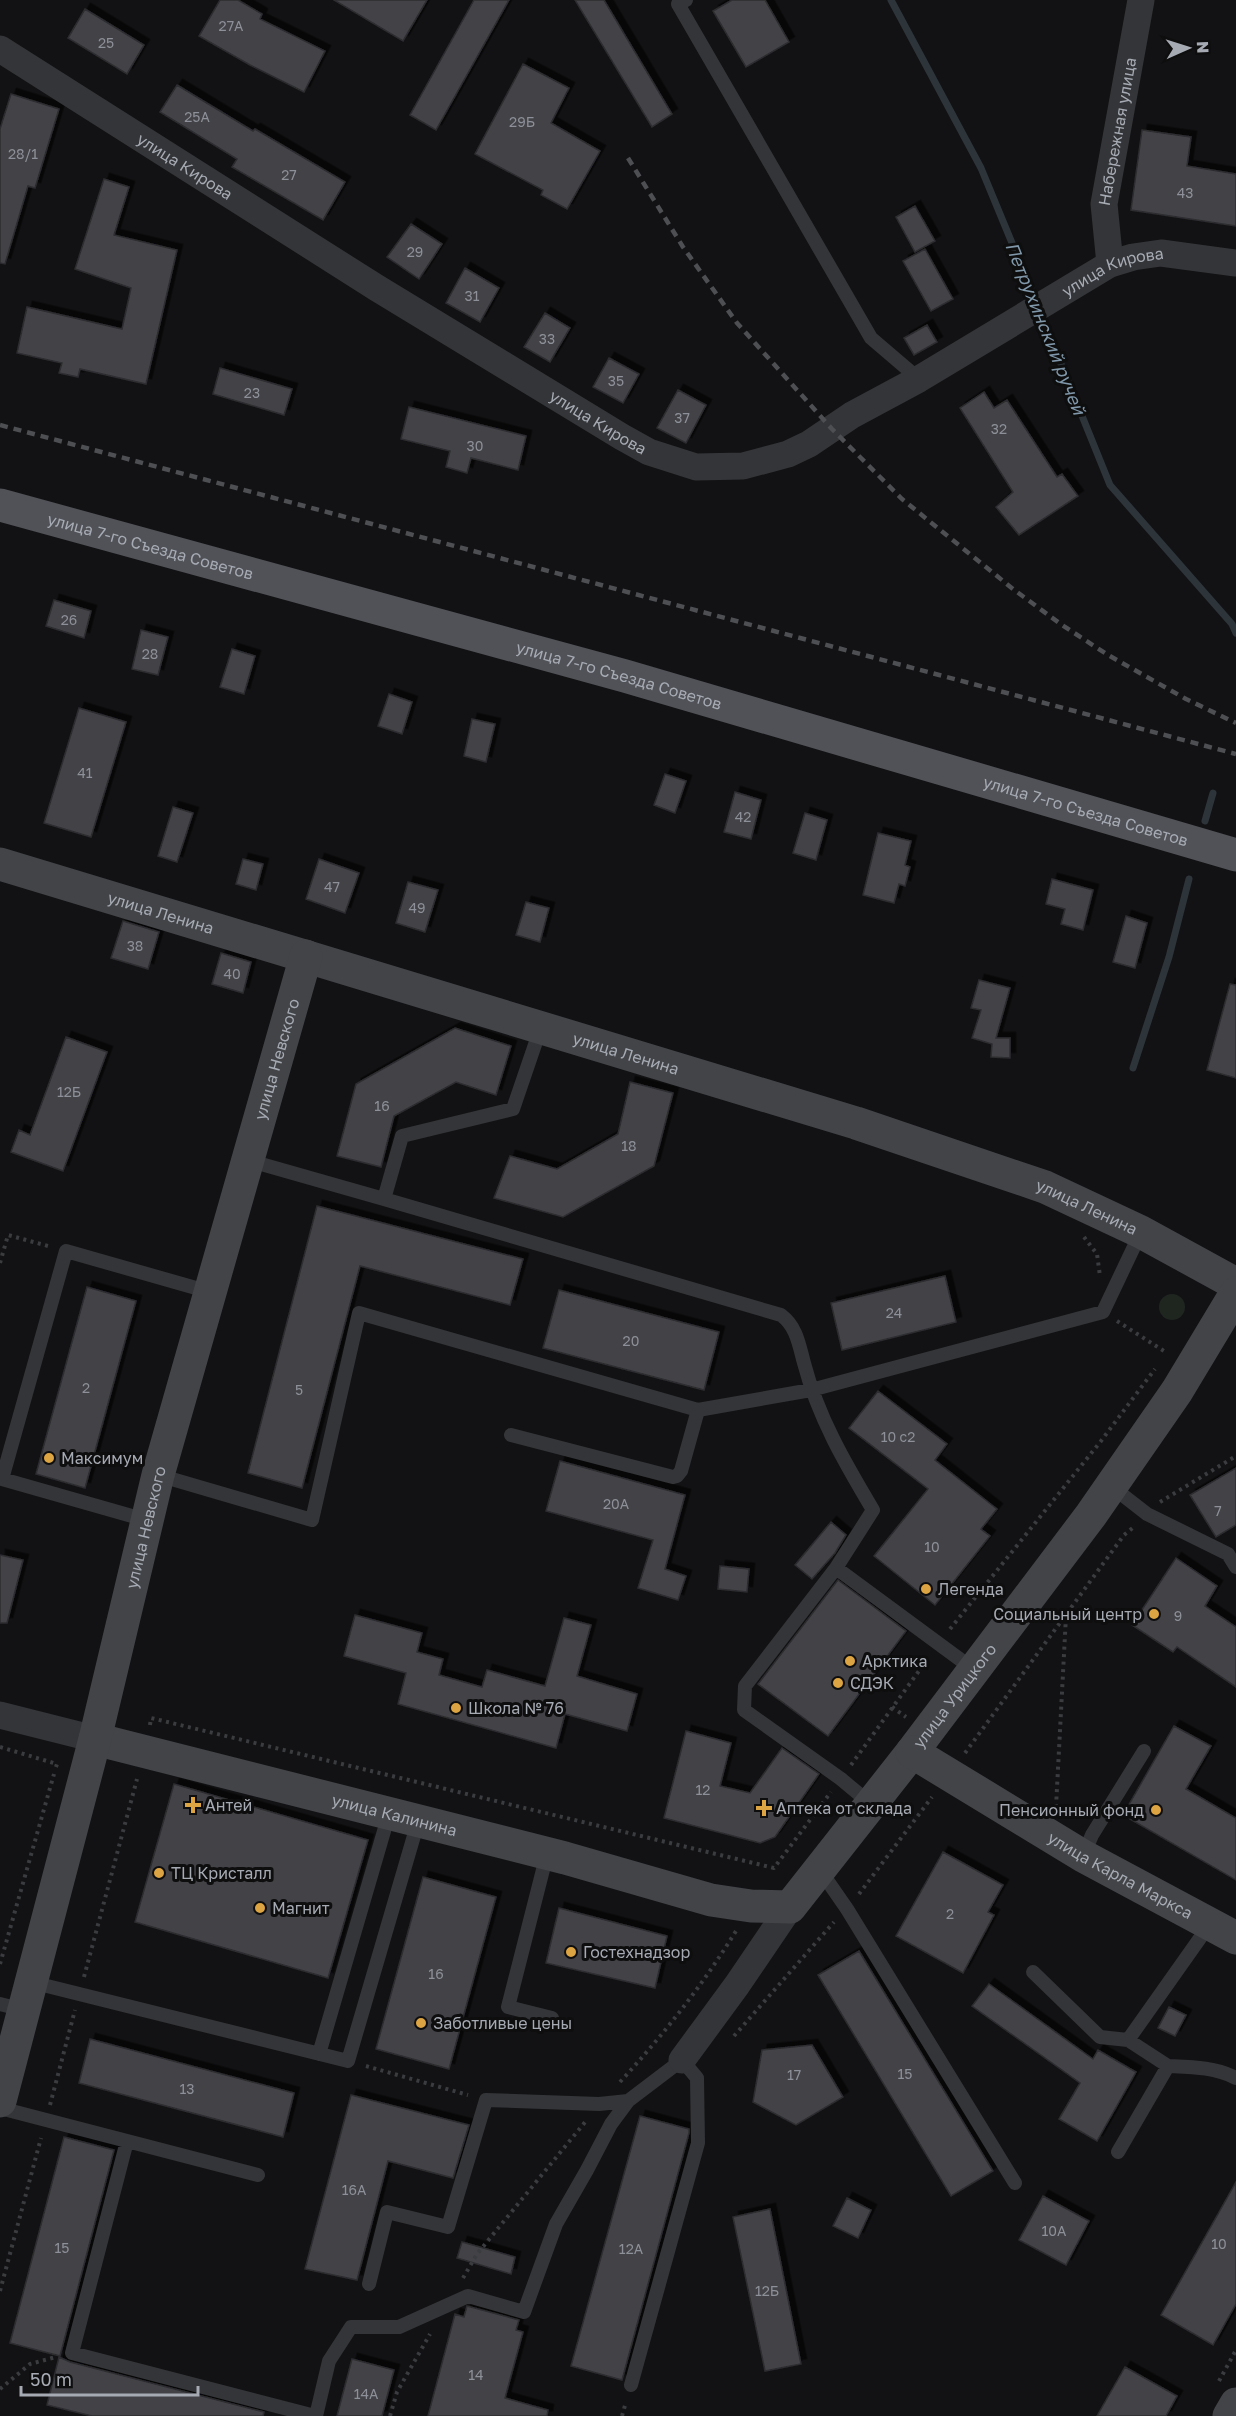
<svg xmlns="http://www.w3.org/2000/svg" width="1236" height="2416" viewBox="0 0 1236 2416" font-family="'Golos Text',sans-serif">
<style>
.green{fill:#1f2620}
.lines{fill:none;stroke-linecap:round;stroke-linejoin:round}
.stream{stroke:#2d353b;stroke-width:7}
.building{fill:#424347;stroke:#2d2d30;stroke-width:1.5;filter:url(#shadow)}
.path{stroke:#3a3c3f;stroke-width:4;stroke-dasharray:3 4.5;stroke-linecap:butt}
.lane{stroke:#343538;stroke-width:14}
.street{stroke:#343538;stroke-width:27}
.secondary{stroke:#424448;stroke-width:33}
.primary{stroke:#505257;stroke-width:33}
.rail{stroke:#4d4f53;stroke-width:4.5;stroke-dasharray:8 6;stroke-linecap:butt}
.poi-dot{fill:#dca442;stroke:#0e0e0f;stroke-width:2}
.labels{text-anchor:middle;dominant-baseline:central;stroke-width:6;stroke-linejoin:round;paint-order:stroke}
.number-label{font-size:14px;fill:#8d9098}
.street-label{font-size:16px;fill:#a6aab3;stroke:#0e0e0f}
.poi-label{font-size:16px;fill:#a6aab3;stroke:#0e0e0f;text-anchor:start}
.water-label{font-size:18px;font-style:italic;fill:#8098aa;stroke:#0e0e0f}
</style>
<defs>
<filter id="shadow"><feDropShadow dx="5.5" dy="-5.5" stdDeviation="0" flood-color="#0009"/></filter>
</defs>
<rect width="100%" height="100%" fill="#121214"/>
<path class="green" d="M1159 1307a13 13 0 1 1 26 0a13 13 0 1 1-26 0Z"/>
<g class="lines">
<path class="stream" d="M891,0L981,168L1036,301
M1040,312L1110,485L1232,624L1236,633
M1205,821L1213,793
M1133,1068L1169,957L1189,879"/>
</g>
<path class="building" d="M220,0H238L262,14L260,19L325,51L304,92L250,65L199,36Z
M334,0H427L403,41Z
M474,0H509L436,130L410,115Z
M575,0H604L672,114L652,127Z
M732,0H765L789,42L746,67L713,11Z
M85,9L144,45L127,74L68,38Z
M523,64L569,88L551,123L600,151L567,209L541,195L543,190L475,154Z
M177,85L253,131L255,129L345,182L323,220L232,167L237,159L160,112Z
M11,94L59,109L35,188L28,186L5,264L0,263V129Z
M1142,130L1191,137L1187,166L1236,174V226L1131,210Z
M104,179L129,187L114,235L177,250L146,384L80,369L78,377L59,373L62,363L17,353L27,307L122,329L131,288L75,269Z
M915,206L935,241L915,252L896,217Z
M411,224L442,244L419,279L387,257Z
M925,249L953,299L931,311L903,261Z
M465,268L499,288L480,322L446,303Z
M545,313L570,328L550,362L524,347Z
M927,325L937,342L914,355L904,338Z
M609,358L639,374L623,403L593,387Z
M220,368L292,389L284,415L213,394Z
M678,390L706,405L686,443L657,428Z
M984,392L994,408L1007,400L1057,477L1062,474L1078,496L1019,535L996,507L1013,492L960,408Z
M409,407L526,436L518,470L471,458L467,473L446,467L450,451L401,439Z
M54,600L91,611L84,638L46,626Z
M141,630L168,637L158,675L132,669Z
M232,649L255,656L244,694L220,687Z
M389,694L412,702L402,734L378,726Z
M79,708L126,722L91,837L44,823Z
M472,719L495,724L486,762L464,756Z
M665,774L686,781L675,813L654,805Z
M735,792L761,800L751,839L724,832Z
M173,807L193,813L177,862L158,856Z
M805,813L827,820L816,860L793,853Z
M878,833L911,841L905,865L910,867L905,886L899,884L894,903L863,895Z
M243,859L263,864L256,890L236,884Z
M319,859L359,873L345,913L306,899Z
M1052,879L1093,890L1083,930L1061,924L1065,909L1046,904Z
M408,882L438,890L425,932L396,923Z
M526,902L549,908L540,942L516,935Z
M1126,916L1147,923L1135,968L1113,962Z
M123,921L159,932L148,969L111,958Z
M221,953L251,962L243,993L212,984Z
M979,980L1010,988L996,1038H1010V1058L991,1057L992,1044L972,1038L981,1010L971,1008Z
M1230,984L1236,985V1078L1207,1070Z
M455,1028L511,1046L496,1095L456,1082L394,1116L381,1167L337,1156L356,1084Z
M66,1037L107,1052L63,1171L11,1152L19,1130L30,1135Z
M630,1082L673,1093L654,1166L563,1217L494,1198L510,1156L557,1169L618,1134Z
M317,1206L523,1259L510,1305L360,1266L302,1488L248,1473Z
M945,1276L956,1322L842,1350L831,1303Z
M87,1287L136,1301L85,1488L36,1474Z
M559,1290L719,1332L704,1390L543,1348Z
M878,1391L947,1444L935,1460L997,1509L981,1529L990,1536L935,1605L874,1556L928,1489L849,1428Z
M560,1461L685,1495L665,1569L686,1576L678,1600L638,1588L653,1540L546,1511Z
M1236,1468V1525L1216,1537L1190,1495Z
M831,1522L846,1535L835,1553L812,1579L795,1565Z
M0,1555L23,1560L7,1623H0Z
M1176,1558L1217,1586L1205,1606L1236,1627V1687L1177,1647L1173,1652L1132,1625Z
M720,1566L749,1569L747,1592L718,1589Z
M838,1580L906,1631L828,1736L758,1684Z
M355,1615L422,1633L417,1652L443,1659L439,1675L482,1687L487,1670L545,1686L564,1618L591,1625L577,1676L637,1694L627,1731L565,1714L556,1748L398,1704L406,1673L344,1656Z
M1174,1726L1211,1746L1186,1789L1236,1818V1880L1123,1815Z
M686,1731L731,1743L720,1786L750,1793L782,1748L819,1774L775,1837L760,1843L664,1818Z
M174,1784L368,1840L328,1978L135,1922Z
M943,1852L1003,1885L988,1912L994,1915L963,1973L896,1936Z
M423,1877L496,1897L449,2069L376,2049Z
M559,1908L667,1936L655,1988L546,1963Z
M859,1951L993,2171L951,2196L818,1975Z
M989,1984L1093,2059L1098,2050L1136,2072L1097,2141L1059,2119L1080,2083L972,2006Z
M1169,2007L1186,2015L1175,2036L1158,2028Z
M90,2039L294,2093L283,2137L79,2083Z
M812,2045L843,2097L796,2125L753,2102L762,2050Z
M351,2095L469,2125L453,2178L388,2161L357,2280L305,2269Z
M640,2116L689,2129V2133L622,2380L571,2366Z
M64,2137L114,2150L60,2356L10,2343Z
M1236,2182V2304L1213,2345L1161,2315Z
M1043,2196L1089,2221L1066,2265L1019,2240Z
M847,2198L871,2210L858,2238L833,2226Z
M770,2209L801,2364L765,2371L733,2217Z
M462,2242L515,2257L511,2274L457,2258Z
M467,2306L519,2320L516,2330L523,2332L505,2398L548,2410L547,2416H428L455,2314L464,2317Z
M59,2357L70,2362L264,2412L263,2416H92L47,2405Z
M352,2359L394,2370L382,2416H337Z
M1125,2367L1177,2396L1166,2416H1097Z"/>
<g class="lines">
<path class="path" d="M1084,1237L1097,1254L1100,1276
M0,1263L8,1235L48,1246
M1117,1321L1167,1353
M1160,1502L1236,1456
M950,1629L1101,1441L1155,1369
M892,1707L906,1717
M150,1725L151,1718L774,1868L831,1792
M0,1747L57,1764L56,1767
M965,1753L1124,1535L1135,1526
M851,1765L929,1657
M1056,1807L1066,1616
M859,1894L932,1797
M0,1964L54,1774
M84,1977L137,1779
M734,2036L834,1922
M366,2066L468,2095
M620,2082C664,2034 702,1986 736,1931
M50,2105L75,2010
M463,2278L477,2254L586,2121
M0,2291L41,2138
M1219,2381L1236,2350
M0,2389L30,2364L56,2357
M390,2416L397,2392L430,2334
M622,2416L626,2402"/>
<path class="lane" d="M686,0L678,4L871,338L919,379
M247,1160L384,1199L402,1136L513,1109L541,1027
M384,1199L781,1315C797,1327 799,1345 804,1363C818,1417 845,1463 873,1510L836,1568L745,1686L744,1710L841,1779L871,1804
M511,1435L673,1477L677,1476L681,1471L698,1410
M158,1475L312,1520L359,1313L698,1410L811,1390L1103,1312L1141,1232
M1111,1486L1147,1514L1228,1554L1236,1567
M146,1520L2,1479L66,1251L210,1292
M836,1568L973,1669
M547,1854L508,2007L552,2018
M1083,1856L1092,1835L1144,1751
M820,1870L847,1909L1015,2183
M1033,1972L1100,2037L1128,2040L1210,1924
M31,1982L348,2061L418,1822
M0,2004L24,2010
M1128,2040L1168,2066
M319,2054L389,1814
M0,2108L258,2175
M127,2141L72,2353L315,2416
M1118,2152L1168,2066C1191,2067 1215,2067 1236,2078
M369,2284L387,2212L448,2227L486,2100L599,2104L628,2101
M316,2416L329,2361L351,2327H399L468,2296L524,2312L556,2224L587,2170L611,2124L628,2101L682,2060L697,2078L698,2143L631,2385"/>
<g class="street">
<path id="s1" d="M0,49L377,288L622,437L649,452L696,467L743,466L788,454L809,444L852,415L919,379L1110,264L1133,257L1161,253L1236,263"/>
<path id="s2" d="M1110,264L1104,204L1141,0"/>
<path d="M0,1715L95,1739"/>
<path d="M682,2060L737,1985L790,1907"/>
</g>
<g class="secondary">
<path id="s3" d="M0,864L856,1123L1045,1187L1141,1232L1236,1284"/>
<path id="s4" d="M95,1739L565,1858L711,1900L751,1906L790,1907L912,1752L1091,1515L1177,1391L1236,1293"/>
<path id="s5" d="M912,1752L1083,1856L1236,1938"/>
<path id="s6" d="M0,2101L95,1739L158,1475L306,956"/>
<path d="M1229,2416L1236,2404"/>
</g>
<path class="primary" id="s7" d="M0,505L625,676L1236,855"/>
<path class="rail" d="M628,158L683,247L737,323L832,429L902,499L1013,589L1062,625L1108,655L1186,699L1236,723
M0,425L1236,754"/>
</g>
<g class="poi-dot">
<circle cx="49" cy="1458" r="6"/>
<circle cx="926" cy="1589" r="6"/>
<circle cx="1154" cy="1614" r="6"/>
<circle cx="850" cy="1661" r="6"/>
<circle cx="838" cy="1683" r="6"/>
<circle cx="456" cy="1708" r="6"/>
<path d="M190 1796h6v6h6v6h-6v6h-6v-6h-6v-6h6z"/>
<path d="M761 1799h6v6h6v6h-6v6h-6v-6h-6v-6h6z"/>
<circle cx="1156" cy="1810" r="6"/>
<circle cx="159" cy="1873" r="6"/>
<circle cx="260" cy="1908" r="6"/>
<circle cx="571" cy="1952" r="6"/>
<circle cx="421" cy="2023" r="6"/>
</g>
<g class="labels">
<g class="number-label">
<text x="231" y="25">27А</text>
<text x="106" y="42">25</text>
<text x="197" y="116">25А</text>
<text x="522" y="121">29Б</text>
<text x="23" y="153">28/1</text>
<text x="289" y="174">27</text>
<text x="1185" y="192">43</text>
<text x="415" y="251">29</text>
<text x="472" y="295">31</text>
<text x="547" y="338">33</text>
<text x="616" y="380">35</text>
<text x="252" y="392">23</text>
<text x="682" y="417">37</text>
<text x="999" y="428">32</text>
<text x="475" y="445">30</text>
<text x="69" y="619">26</text>
<text x="150" y="653">28</text>
<text x="85" y="772">41</text>
<text x="743" y="816">42</text>
<text x="332" y="886">47</text>
<text x="417" y="907">49</text>
<text x="135" y="945">38</text>
<text x="232" y="973">40</text>
<text x="69" y="1091">12Б</text>
<text x="382" y="1105">16</text>
<text x="629" y="1145">18</text>
<text x="894" y="1312">24</text>
<text x="631" y="1340">20</text>
<text x="86" y="1387">2</text>
<text x="299" y="1389">5</text>
<text x="898" y="1436">10 с2</text>
<text x="616" y="1503">20А</text>
<text x="1218" y="1510">7</text>
<text x="932" y="1546">10</text>
<text x="1178" y="1615">9</text>
<text x="703" y="1789">12</text>
<text x="950" y="1913">2</text>
<text x="436" y="1973">16</text>
<text x="905" y="2073">15</text>
<text x="794" y="2074">17</text>
<text x="187" y="2088">13</text>
<text x="354" y="2189">16А</text>
<text x="1054" y="2230">10А</text>
<text x="1219" y="2243">10</text>
<text x="62" y="2247">15</text>
<text x="631" y="2248">12А</text>
<text x="767" y="2290">12Б</text>
<text x="476" y="2374">14</text>
<text x="366" y="2393">14А</text>
</g>
<g class="street-label">
<text stroke="none"><textPath href="#s2" startOffset="134">Набережная улица</textPath></text>
<text stroke="none"><textPath href="#s1" startOffset="219">улица Кирова</textPath></text>
<text stroke="none"><textPath href="#s1" startOffset="1281">улица Кирова</textPath></text>
<text stroke="none"><textPath href="#s1" startOffset="705">улица Кирова</textPath></text>
<text stroke="none"><textPath href="#s7" startOffset="156">улица 7-го Съезда Советов</textPath></text>
<text stroke="none"><textPath href="#s7" startOffset="642">улица 7-го Съезда Советов</textPath></text>
<text stroke="none"><textPath href="#s7" startOffset="1128">улица 7-го Съезда Советов</textPath></text>
<text stroke="none"><textPath href="#s3" startOffset="168">улица Ленина</textPath></text>
<text stroke="none"><textPath href="#s3" startOffset="654">улица Ленина</textPath></text>
<text stroke="none"><textPath href="#s6" startOffset="1078">улица Невского</textPath></text>
<text stroke="none"><textPath href="#s3" startOffset="1140">улица Ленина</textPath></text>
<text stroke="none"><textPath href="#s6" startOffset="592">улица Невского</textPath></text>
<text stroke="none"><textPath href="#s4" startOffset="984">улица Урицкого</textPath></text>
<text stroke="none"><textPath href="#s4" startOffset="309">улица Калинина</textPath></text>
<text stroke="none"><textPath href="#s5" startOffset="242">улица Карла Маркса</textPath></text>
</g>
<g class="poi-label">
<text x="61" y="1458">Максимум</text>
<text x="938" y="1589">Легенда</text>
<text x="1142" y="1614" text-anchor="end">Социальный центр</text>
<text x="862" y="1661">Арктика</text>
<text x="850" y="1683">СДЭК</text>
<text x="468" y="1708">Школа № 76</text>
<text x="205" y="1805">Антей</text>
<text x="776" y="1808">Аптека от склада</text>
<text x="1144" y="1810" text-anchor="end">Пенсионный фонд</text>
<text x="171" y="1873">ТЦ Кристалл</text>
<text x="272" y="1908">Магнит</text>
<text x="583" y="1952">Гостехнадзор</text>
<text x="433" y="2023">Заботливые цены</text>
</g>
<g class="water-label">
<text transform="translate(1046 328) rotate(68)">Петрухинский ручей</text>
</g>
</g>
<g transform="translate(1188 48) rotate(87)" stroke="#0e0e0f" stroke-width="4.5" paint-order="stroke">
<path d="M0-4.5L10 22L0 15L-10 22Z" fill="#a6aab3"/>
<text y="-9" font-size="16" font-weight="bold" text-anchor="middle" fill="#a6aab3">N</text>
</g>
<path d="M21 2386v9h177v-9" fill="none" stroke="#a6aab3" stroke-width="3"/>
<text x="30" y="2386" font-size="18" fill="#a6aab3" stroke="#0e0e0f" stroke-width="4.5" paint-order="stroke">50 m</text>
</svg>
